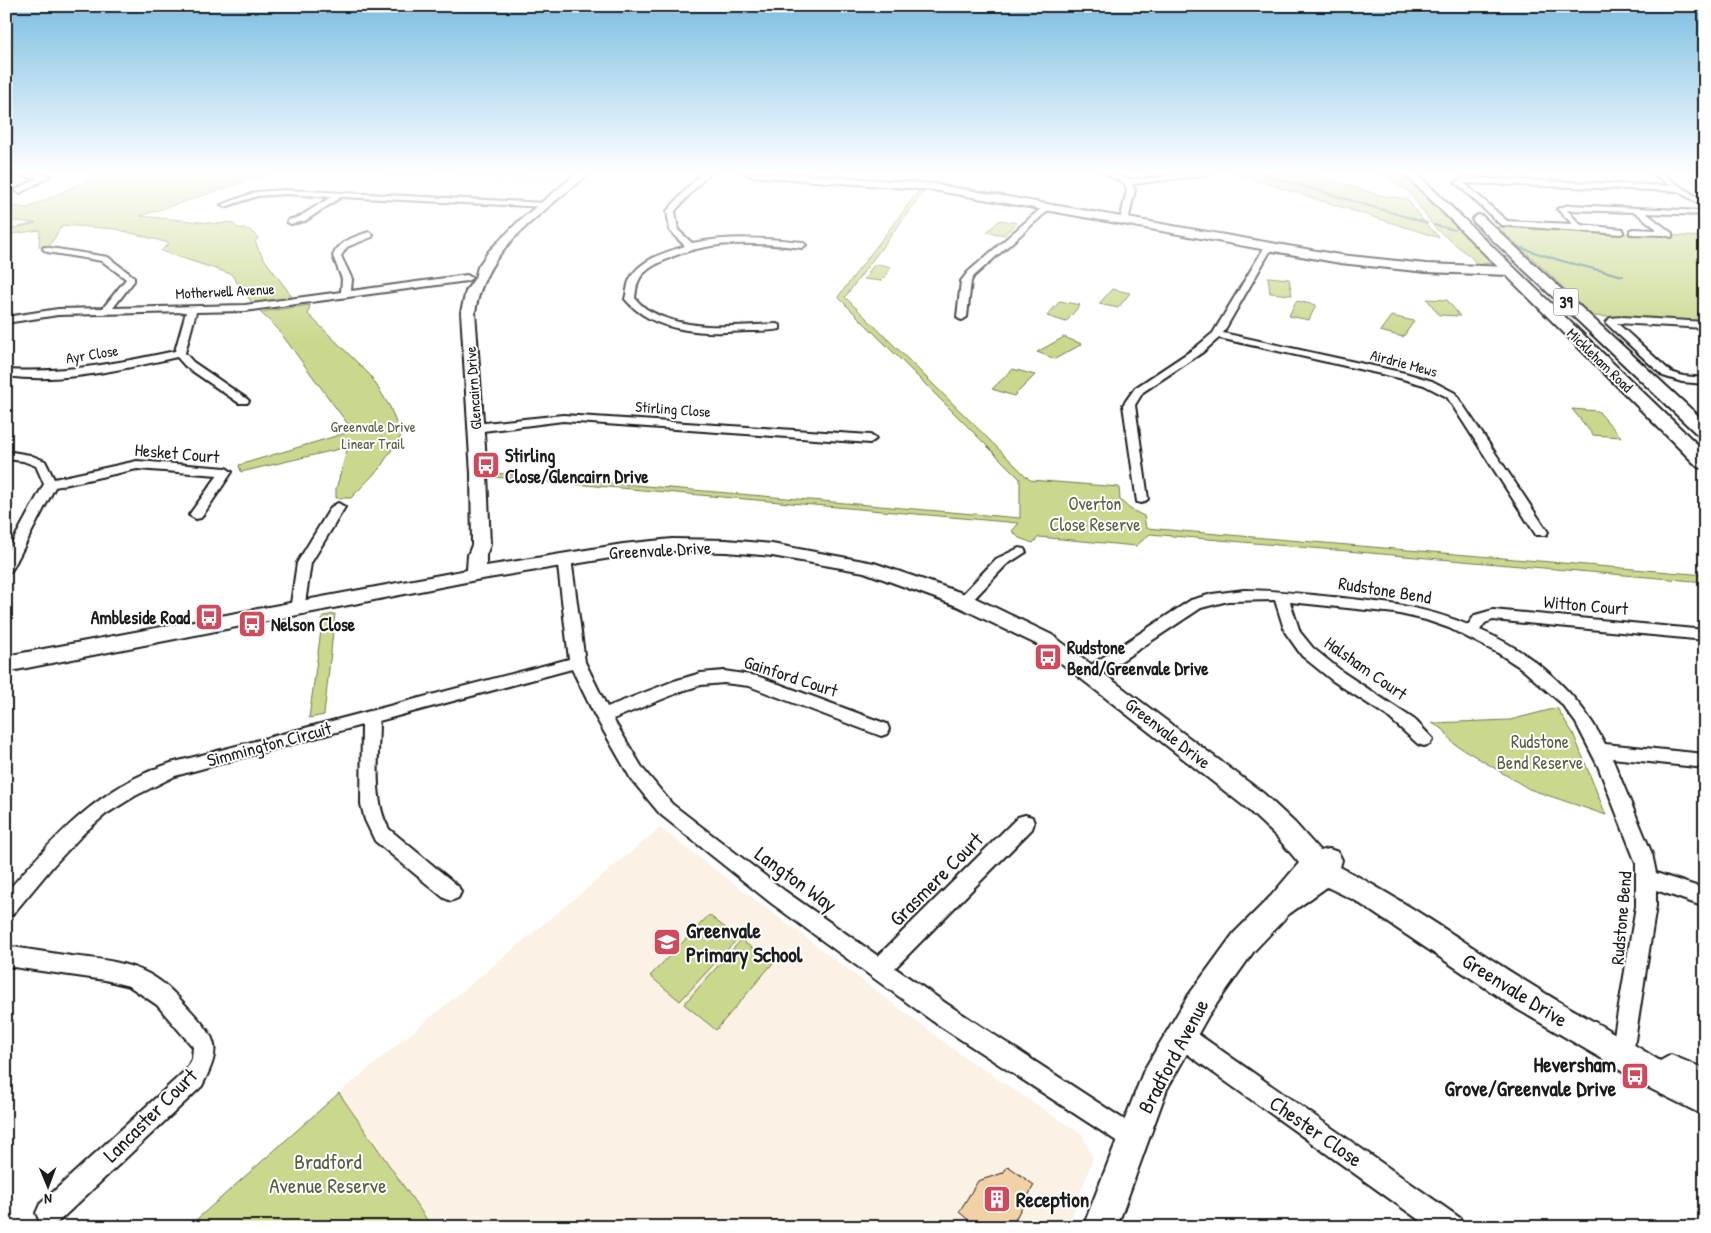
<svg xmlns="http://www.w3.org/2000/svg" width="1711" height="1233" viewBox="0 0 1711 1233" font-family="'Patrick Hand',sans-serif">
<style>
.built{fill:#fbf1e4}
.green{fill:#c9d88c;stroke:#727a54}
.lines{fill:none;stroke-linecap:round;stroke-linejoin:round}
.stream{stroke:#56868f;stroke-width:2}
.building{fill:#f2d1a4;stroke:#1c1c1c}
.street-casing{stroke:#1c1c1c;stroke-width:4}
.secondary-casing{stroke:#1c1c1c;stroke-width:4}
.primary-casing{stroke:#1c1c1c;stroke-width:4}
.street{fill:#fff;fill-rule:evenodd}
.secondary{fill:#fff;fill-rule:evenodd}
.primary{fill:#fff;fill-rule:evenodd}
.labels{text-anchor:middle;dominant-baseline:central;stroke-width:4;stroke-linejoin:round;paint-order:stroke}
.far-street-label{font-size:15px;fill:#1c1c1c;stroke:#fff}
.far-park-label{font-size:15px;fill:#595e43;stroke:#fff}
.shield{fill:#fff;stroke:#606060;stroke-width:1}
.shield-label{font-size:16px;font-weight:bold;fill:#1c1c1c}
.street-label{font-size:18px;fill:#1c1c1c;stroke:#fff}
.poi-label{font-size:18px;font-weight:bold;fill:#1c1c1c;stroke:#fff;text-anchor:start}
.park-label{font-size:18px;fill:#595e43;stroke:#fff}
.near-street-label{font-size:21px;fill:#1c1c1c;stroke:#fff}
.near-poi-label{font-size:21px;font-weight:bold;fill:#1c1c1c;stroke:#fff;text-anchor:start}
.near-park-label{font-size:21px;fill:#595e43;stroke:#fff}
</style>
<rect width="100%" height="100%" fill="#fff"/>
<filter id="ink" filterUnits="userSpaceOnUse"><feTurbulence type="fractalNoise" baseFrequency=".02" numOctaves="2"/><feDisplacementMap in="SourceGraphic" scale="10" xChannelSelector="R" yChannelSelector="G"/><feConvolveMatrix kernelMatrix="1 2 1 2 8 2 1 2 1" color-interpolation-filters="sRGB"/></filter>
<g filter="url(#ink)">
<path class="built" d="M333,173H578L563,185L331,174Z
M660,828L964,1057L1083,1135L1093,1159L1068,1227H432L339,1093Z"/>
<path class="green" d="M102,173H272L140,216L221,224L226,222L234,224L237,228L250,230L258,238L255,242C264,263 281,279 293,299L253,304L231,274L161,251L169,243L116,229L62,225L50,245L39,247L40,230L6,235V230L36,223L6,220V205L28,208Z
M1250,173H1308L1379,195L1407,199L1425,223L1440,238L1236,174Z
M1382,173H1406L1491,261L1490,263L1475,265V262L1471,257L1435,228L1409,192Z
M920,189L925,190L845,297L1030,480L1119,487L1120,500L1130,509L1144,516L1146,528L1705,575V582L1150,534L1136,546L1039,537L1033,543L1019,538L1012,531L1019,523L494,477V473L1020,518V479L838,297Z
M1000,220L1017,223L1004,235L987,232Z
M1497,227L1705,237V322L1592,316L1543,268Z
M878,264L891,267L882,281L864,279L874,265Z
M1268,277L1289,279L1292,295L1270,293Z
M1112,289L1130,293L1118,308L1099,304Z
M1427,299L1447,300L1460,316L1439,315Z
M1060,301L1080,305L1066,322L1047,316Z
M1296,301L1316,305L1309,320L1289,316Z
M310,305L308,314L370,375L390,407L401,436L379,469L351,498H336V489L348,447L241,472L239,465L346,433L350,427L277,328L260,312Z
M1391,316L1414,321L1403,337L1380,331Z
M1064,337L1082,344L1055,359L1037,352Z
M1013,369L1035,375L1014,396L992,389Z
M1572,409L1598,411L1621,437L1593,435Z
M335,614L324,715L309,718L323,616Z
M1557,708L1573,733L1606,815L1529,789L1453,743L1444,730L1432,723L1510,720Z
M709,915L738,938L680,1001L650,976Z
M741,940L773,963L716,1030L684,1004Z
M339,1093L432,1227H188Z"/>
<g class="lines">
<path class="stream" d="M1259,173L1427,223
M1434,225L1455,230
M1509,244L1562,261L1623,276"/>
</g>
<path class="building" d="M1008,1166L1034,1185L1011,1227H977L959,1212L978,1181L1003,1173Z"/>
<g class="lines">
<g class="street-casing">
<path id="street" d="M6,173L46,174L50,176L20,193L16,191L17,189L38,178L7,175Z
M701,173H709L675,211L678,230L692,243C729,236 765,238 802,242L806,245L802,248C754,242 707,239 663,261C654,265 643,271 639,280C636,285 636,292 635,298C639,303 644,308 650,311C687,332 735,326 776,324L780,325V329C770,331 759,331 748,331C707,334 654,334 625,299C627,293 627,285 630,279C639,260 666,252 685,246L670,231L667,211Z
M1104,173C1114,172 1121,179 1130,179C1157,180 1184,170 1212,173L1208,175L1132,184L1135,190L1128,221L1124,223L1120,221L1127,190L1124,183Z
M1652,173H1660L1705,202V208L1678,191L1464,183L1507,221L1573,224L1557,209L1569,205L1705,211V215L1646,213L1672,233V237L1664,235L1630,234V230L1633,229L1658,230L1635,212L1567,210L1581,225L1623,229V233L1620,234L1501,225L1455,182L1466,178L1671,186Z
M286,190L546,203L550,205L546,207L341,197L305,221L291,224L287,222L288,220L299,217L331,197L286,194L257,196L225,207L221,205L256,192Z
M1045,205L1052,207L974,276L971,281L967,317L962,320L959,319L957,317L961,281L968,272Z
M369,232L373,235L372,237L347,247L341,256L352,279L351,291L467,275L472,278L467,281L245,311L196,312L185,353L193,362L247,399L249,401L247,403H239L185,366L177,357C123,369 63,384 6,376V370H8C65,373 120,363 175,351L186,312L58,315L6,323V317L58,309L103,308L126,279L102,261L47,252L43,249L44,247L108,257L134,277V281L113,308L245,305L341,292L342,279L333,256C339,241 354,237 369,232Z
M1268,245L1272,248L1223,333L1405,373L1432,381L1455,393L1548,532L1546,535H1536L1447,397L1424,385L1399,378L1219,338L1203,352L1143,392L1135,405L1148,499L1142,503L1137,502L1123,405L1135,388L1195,348L1213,333L1264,248Z
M1622,317L1705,322V328L1617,323L1671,372L1683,376L1705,378V384L1682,382L1663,376L1606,323L1610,318Z
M563,415L870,435L876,439L870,443L563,421L475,432L469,428L475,424Z
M6,451L30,455L45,461L54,479L137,461L226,468L232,472L201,518L196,519L189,515L218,475L137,469L55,487L13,568L11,571L6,572V554L44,484L36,466L23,461L6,459Z
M338,503L345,507L311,563L304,610L302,614H292L290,610L297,563L331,507Z
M1019,548L1024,549L1026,552L1006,565L969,604H959L957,601L959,598L996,559Z
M564,554L569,555L571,558L585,662L607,707L674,681L701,673L724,671L757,676L887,724L889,729L887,734L881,736L749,686L724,683L701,685L685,690L613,719L643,769L672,804L785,891L878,956L1018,817L1025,815L1032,817L1034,823L1032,829L895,968L947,1004L1140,1130L1144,1138L1140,1146L1132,1150L1124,1146L931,1020L771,903L660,814L631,779L595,716L572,669L379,721C379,755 372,800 389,829L458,886L461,892L458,898L451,901L444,898L375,841L365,820L361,804L362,725L175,776L135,796L106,814L85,832L53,866L13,914L6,917V893C54,837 99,787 171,763L569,659L557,558L559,555Z
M1244,590C1274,590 1303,594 1333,597C1379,602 1424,606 1468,625L1475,615L1493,610L1705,630V640L1493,620L1485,623L1480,630C1534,653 1578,692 1605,744L1705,754V768L1612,758L1652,854L1656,873L1705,889V907L1656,890V906L1633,1053L1630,1061L1622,1064L1614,1061L1611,1053L1636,906V863L1598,766L1576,723L1561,703L1521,668L1498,653L1449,628L1426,620L1395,613L1290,602L1300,632L1313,648L1344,673L1415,720L1433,739L1430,744L1424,746L1418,744L1387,716L1333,681L1302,656L1285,632L1275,600L1228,601L1201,608L1097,677L1091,679L1085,677L1083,673L1085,669L1191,600L1212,594Z
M6,946C28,949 49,953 71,956C98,959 125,961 149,974C166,983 179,998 192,1012C220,1042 220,1050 202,1086L58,1222L49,1226L40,1222L36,1213L40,1204L186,1070L192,1059L193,1047L157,1005L129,986L105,980L6,966Z
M1180,1024L1188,1027L1460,1218L1464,1227H1429L1172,1043L1169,1035L1172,1027Z"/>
</g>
<g class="secondary-casing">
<path id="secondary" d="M577,173H588C580,183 568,190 559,198C518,233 484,258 475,312L487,474L490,545L486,555V566L623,544L672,539L726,540L772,544L874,563L971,596L1052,635L1263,793L1295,823L1320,851L1329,849L1338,852L1342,860L1340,867C1408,902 1470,947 1535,987C1576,1013 1619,1034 1660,1061L1671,1055L1705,1069V1116L1639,1083L1611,1064L1517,1009L1356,901L1327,887L1289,914L1254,951L1208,1016L1167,1089L1117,1227H1083L1144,1070L1188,996L1234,933L1271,896L1299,863L1277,837L1245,807L1038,645L957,606L864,572L772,556L726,552L672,551L623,556L476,580L6,672V656L467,570L468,555L472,545L471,474L461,312L466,291L475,278L478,267L489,251L520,220Z
M745,173H784L933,184L1340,255L1426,264L1509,267L1515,271L1509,275L1426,272L1340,263L933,190L750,176Z"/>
</g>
<g class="primary-casing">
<path id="primary" d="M1404,173H1416L1705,452V469L1698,467Z
M1478,215L1482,216L1705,422V437L1699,436L1474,222L1472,219Z"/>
</g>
<use href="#street" class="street"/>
<use href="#secondary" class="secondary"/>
<use href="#primary" class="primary"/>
</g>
</g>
<linearGradient id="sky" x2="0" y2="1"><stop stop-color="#7dbee3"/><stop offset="0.5" stop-color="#fff"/><stop offset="1" stop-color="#fff" stop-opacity="0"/></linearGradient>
<rect width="1711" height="345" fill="url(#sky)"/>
<defs>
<g id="bus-square" transform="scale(1.4375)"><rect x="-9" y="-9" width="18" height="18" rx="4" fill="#d1495b" stroke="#fff"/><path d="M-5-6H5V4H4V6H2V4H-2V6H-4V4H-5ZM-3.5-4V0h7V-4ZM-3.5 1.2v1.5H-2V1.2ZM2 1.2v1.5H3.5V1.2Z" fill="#fff"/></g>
<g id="school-square" transform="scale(1.4375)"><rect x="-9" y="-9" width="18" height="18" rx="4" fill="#d1495b" stroke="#fff"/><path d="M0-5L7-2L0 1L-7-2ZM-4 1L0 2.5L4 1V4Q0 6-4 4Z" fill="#fff"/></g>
<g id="building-square" transform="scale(1.4375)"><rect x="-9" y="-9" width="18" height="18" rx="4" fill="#d1495b" stroke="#fff"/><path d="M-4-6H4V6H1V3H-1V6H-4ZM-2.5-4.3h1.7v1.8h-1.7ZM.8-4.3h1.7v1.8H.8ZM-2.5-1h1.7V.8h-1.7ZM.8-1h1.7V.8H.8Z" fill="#fff"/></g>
</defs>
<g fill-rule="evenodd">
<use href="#bus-square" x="486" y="465"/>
<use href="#bus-square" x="209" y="617"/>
<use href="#bus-square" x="252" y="624"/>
<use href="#bus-square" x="1048" y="657"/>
<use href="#school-square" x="667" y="942"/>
<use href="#bus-square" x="1635" y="1076"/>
<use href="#building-square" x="997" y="1199"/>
</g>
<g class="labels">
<g class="far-street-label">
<text transform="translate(225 291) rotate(-3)">Motherwell Avenue</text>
<text transform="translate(92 354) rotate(-9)">Ayr Close</text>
<text transform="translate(1600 360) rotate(44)">Mickleham Road</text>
<text transform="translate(1404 363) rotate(15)">Airdrie Mews</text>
<text transform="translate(473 388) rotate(-94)">Glencairn Drive</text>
<text transform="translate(673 409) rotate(4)">Stirling Close</text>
</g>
<g class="far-park-label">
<text x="373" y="426">Greenvale Drive<tspan x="373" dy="17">Linear Trail</tspan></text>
</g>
<rect class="shield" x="1553.5" y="288.5" width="25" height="27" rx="4"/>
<g class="shield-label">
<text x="1566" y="302">39</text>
</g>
<g class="street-label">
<text transform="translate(177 453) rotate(5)">Hesket Court</text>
<text transform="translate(660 550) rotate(-3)">Greenvale Drive</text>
<text transform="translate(1385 590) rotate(9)">Rudstone Bend</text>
<text transform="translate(1586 605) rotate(5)">Witton Court</text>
<text transform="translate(1366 668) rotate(35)">Halsham Court</text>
<text transform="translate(791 676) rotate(18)">Gainford Court</text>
<text transform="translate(1168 733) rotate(38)">Greenvale Drive</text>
<text transform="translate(269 744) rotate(-15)">Simmington Circuit</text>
<text transform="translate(1621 918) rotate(-85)">Rudstone Bend</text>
</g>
<g class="poi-label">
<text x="505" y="455">Stirling<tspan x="505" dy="21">Close/Glencairn Drive</tspan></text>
<text x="190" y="617" text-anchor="end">Ambleside Road</text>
<text x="271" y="624">Nelson Close</text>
<text x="1067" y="647">Rudstone<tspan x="1067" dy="21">Bend/Greenvale Drive</tspan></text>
</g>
<g class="park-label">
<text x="1095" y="503">Overton<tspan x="1095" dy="21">Close Reserve</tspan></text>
<text x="1540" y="741">Rudstone<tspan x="1540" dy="21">Bend Reserve</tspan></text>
</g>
<g class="near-street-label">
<text transform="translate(796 879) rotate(36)">Langton Way</text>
<text transform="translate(936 879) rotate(-45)">Grasmere Court</text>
<text transform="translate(1515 990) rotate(32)">Greenvale Drive</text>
<text transform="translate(1173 1056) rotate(-62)">Bradford Avenue</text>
<text transform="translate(150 1115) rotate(-45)">Lancaster Court</text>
<text transform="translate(1316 1131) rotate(35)">Chester Close</text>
</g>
<g class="near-poi-label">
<text x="686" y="930">Greenvale<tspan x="686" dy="24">Primary School</tspan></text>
<text x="1616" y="1064" text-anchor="end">Heversham<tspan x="1616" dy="24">Grove/Greenvale Drive</tspan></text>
<text x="1016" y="1199">Reception</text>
</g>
<g class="near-park-label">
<text x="328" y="1161">Bradford<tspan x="328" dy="24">Avenue Reserve</tspan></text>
</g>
</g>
<rect width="1711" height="1233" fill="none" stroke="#fff" stroke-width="25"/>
<rect x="12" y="12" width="1686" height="1208" fill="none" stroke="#1c1c1c" stroke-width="2" filter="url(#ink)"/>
<g transform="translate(48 1186) rotate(179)" stroke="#ffffff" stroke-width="4" paint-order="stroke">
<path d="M0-4L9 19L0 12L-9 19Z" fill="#1c1c1c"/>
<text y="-8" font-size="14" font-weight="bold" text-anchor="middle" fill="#1c1c1c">N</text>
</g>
</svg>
